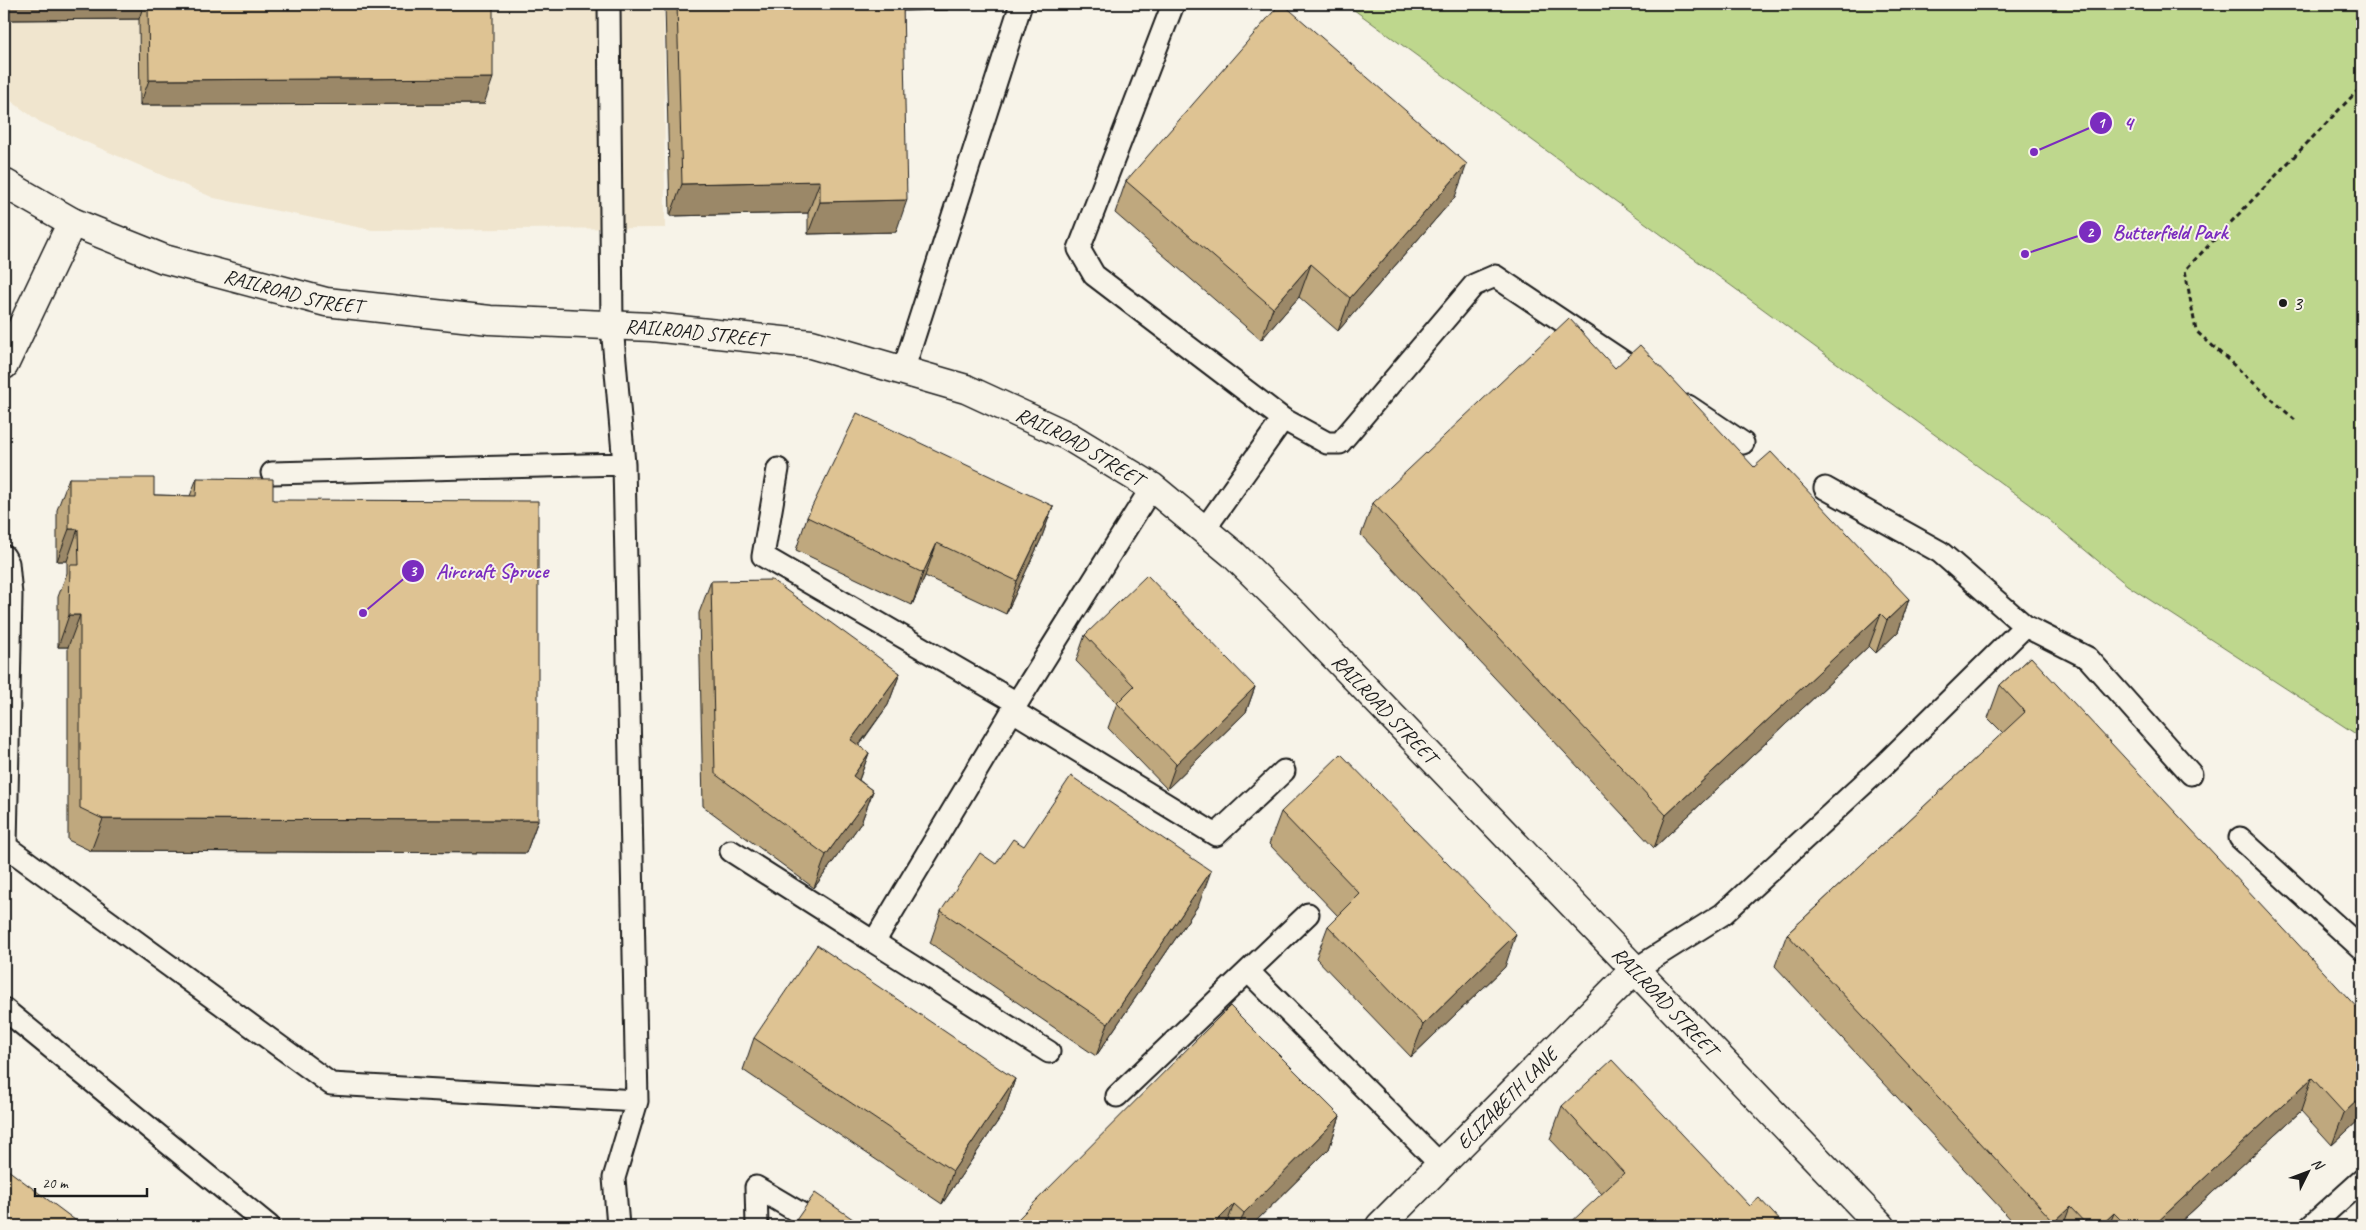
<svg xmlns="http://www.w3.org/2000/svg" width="2366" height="1230" viewBox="0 0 2366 1230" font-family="Caveat,sans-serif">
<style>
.built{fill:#f0e5ce}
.green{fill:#bed78d;stroke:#6d7a54}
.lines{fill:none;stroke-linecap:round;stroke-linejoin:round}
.lane-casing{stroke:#1c1c1c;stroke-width:25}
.street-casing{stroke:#1c1c1c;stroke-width:31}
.secondary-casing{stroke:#1c1c1c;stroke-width:31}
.path{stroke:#1c1c1c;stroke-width:3;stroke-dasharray:5 4;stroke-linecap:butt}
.lane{stroke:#f7f3e8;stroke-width:21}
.street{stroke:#f7f3e8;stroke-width:28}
.secondary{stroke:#f7f3e8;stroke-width:28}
.wall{fill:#bfa87e;stroke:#1c1c1c}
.shaded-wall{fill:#9b8867;stroke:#1c1c1c}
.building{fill:#dec393;stroke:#1c1c1c}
.poi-dot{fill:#1c1c1c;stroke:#f7f3e8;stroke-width:2}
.labels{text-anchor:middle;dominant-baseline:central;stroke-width:4;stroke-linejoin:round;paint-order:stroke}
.street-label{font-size:20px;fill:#1c1c1c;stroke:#f7f3e8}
.poi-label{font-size:20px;fill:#1c1c1c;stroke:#f7f3e8;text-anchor:start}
.leader{fill:none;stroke:#7b2cbf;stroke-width:2}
.callout-dot{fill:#7b2cbf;stroke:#f7f3e8;stroke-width:2}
.mark-label{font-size:15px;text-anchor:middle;font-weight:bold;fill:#fff}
.callout-label{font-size:21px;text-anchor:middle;font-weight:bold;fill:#7b2cbf;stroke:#f7f3e8;stroke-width:4;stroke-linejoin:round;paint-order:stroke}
</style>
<rect width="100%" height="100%" fill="#f7f3e8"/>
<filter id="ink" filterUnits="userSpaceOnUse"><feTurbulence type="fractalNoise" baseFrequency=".02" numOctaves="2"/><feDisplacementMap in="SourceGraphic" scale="10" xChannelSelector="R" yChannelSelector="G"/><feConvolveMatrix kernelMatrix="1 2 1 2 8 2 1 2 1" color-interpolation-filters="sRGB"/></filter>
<g filter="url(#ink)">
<path class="built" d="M4,4H664L665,228L372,230L214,198L40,122L4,96Z"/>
<path class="green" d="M1346,4H2362V738L2127,585L2031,505Z"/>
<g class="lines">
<g class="lane-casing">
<path id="lane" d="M1172,7L1079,249L1094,275L1283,419L1204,530
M903,371L1021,4
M1688,406L1743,443
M1283,419L1327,443H1340L1474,285L1495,276L1646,377
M778,469L763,556L1017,703
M272,473L624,464
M4,556L8,563L11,595L6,846
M2025,626L2088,658L2191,774
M1013,711L1216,835L1284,771
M2240,838L2362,949
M4,845L331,1084L637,1101L624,464L612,326L609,4
M731,851L874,942L1017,703L1152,487
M874,942L1049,1052
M1634,970L1723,914L1885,764L2025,626L1940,552L1825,488
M1248,971L1308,914
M4,1009L269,1226
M1117,1096L1248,971L1441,1165
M618,1226L614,1178L637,1101
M757,1226L756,1187L822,1226
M2311,1226L2362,1180"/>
</g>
<g class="street-casing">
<g id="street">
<path d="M4,365L72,222"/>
<path id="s1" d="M1380,1226L1634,970"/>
</g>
</g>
<g class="secondary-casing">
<g id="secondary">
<path id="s2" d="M4,183L72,222L164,259L326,302L490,320L652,327L811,344L966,389L1068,436L1152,487L1233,554L1294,614L1881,1226"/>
</g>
</g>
<path class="path" d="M1688,4L1697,10
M2295,420L2196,331L2185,270L2362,86"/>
<use href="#lane" class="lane"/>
<use href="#street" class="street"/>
<use href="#secondary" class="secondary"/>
</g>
<path class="wall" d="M4,4H493L484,104L140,105L139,19L4,20Z
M665,4H951L948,10L903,11L896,232L808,234V213L670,216Z
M1126,181L1455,197L1338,331L1299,297L1261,340L1115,213Z
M1615,368L1754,467L1909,599L1898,632L1876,653L1869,646L1654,848L1361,535L1373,503Z
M69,478L154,495L190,496L197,478L273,500L538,820L526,853L91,851L68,840V647H58V597L67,573V561H57V510Z
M1053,506L1041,539L1006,614L925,576L912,605L796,550L807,517Z
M711,581L900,673L888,705L859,746L869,753L859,780L873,791L861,823L814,888L703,806L699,613Z
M1085,635L1255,687L1246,712L1167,789L1108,728L1117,703L1076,661Z
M2031,657L2362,1117L2332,1145L2301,1111L2176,1226H2017L1775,966L1787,934L2003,733L1988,718L2000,685Z
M1281,812L1505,967L1411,1057L1316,958L1328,926L1338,916L1269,844Z
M996,864L1199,904L1096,1056L930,943L941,911Z
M754,1038L1015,1079L1004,1112L942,1204L743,1070Z
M1562,1106L1750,1206L1602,1194L1550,1139Z
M1340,1116L1329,1149L1251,1226H1011Z"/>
<path class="shaded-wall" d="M4,4H144L139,19L4,20Z
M893,4H951L948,10L890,11Z
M493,78L484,104L140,105L149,80Z
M1467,164L1455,197L1338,331L1350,298Z
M820,181L808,213L670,216L682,184Z
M907,200L896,232L808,234L820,202Z
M1311,264L1299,297L1261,340L1273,308Z
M1053,506L1041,539L1006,614L1017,581Z
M69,529H78L67,561H57Z
M937,543L925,576L912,605L923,573Z
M1909,599L1898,632L1876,653L1887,620Z
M1881,614L1869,646L1654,848L1666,815Z
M69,615H80L68,647H58Z
M900,673L888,705L839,772L851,740Z
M1255,687L1246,712L1167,789L1176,764Z
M869,753L857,785L853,776Z
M873,791L861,823L814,888L826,855Z
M103,819L538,820L526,853L91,851Z
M1211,871L1199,904L1096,1056L1108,1024Z
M1516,934L1505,967L1411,1057L1423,1025Z
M2312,1078L2301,1111L2176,1226H2153Z
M1015,1079L1004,1112L942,1204L953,1171Z
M2362,1096V1117L2332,1145L2344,1113Z
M1340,1116L1329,1149L1251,1226H1239L1244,1213Z
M1234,1204L1226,1226H1212Z
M2070,1207L2063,1226H2053L2054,1222Z
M2114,1213L2109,1226H2100Z"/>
<path class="building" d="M148,4H493V78L149,80Z
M677,4H903L907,200L820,202V181L682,184Z
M1280,4H1283L1467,164L1350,298L1311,264L1273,308L1126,181Z
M1569,318L1615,368L1640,345L1754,467L1771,452L1909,599L1887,620L1881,614L1666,815L1373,503Z
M857,413L1053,506L1017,581L937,543L923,573L807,517Z
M69,478H154V495L196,496L197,478L273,479V500L538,501V820L103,819L80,808V615H69L70,565H79L78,529H69Z
M1147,575L1255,687L1176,764L1117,703L1134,686L1085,635Z
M772,580L900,673L851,740L869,753L853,776L873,791L826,855L715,774L711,581Z
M2031,657L2362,1013V1096L2344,1113L2312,1078L2153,1226H2127L2114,1213L2100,1226H2088L2070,1207L2054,1222L1787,934L2025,712L2000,685Z
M1341,754L1516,934L1423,1025L1328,926L1360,894L1281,812Z
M1071,776L1211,871L1108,1024L941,911L980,853L996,864L1013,839L1024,846Z
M817,945L1015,1079L953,1171L754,1038Z
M1230,1006L1340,1116L1244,1213L1234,1204L1212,1226H1011Z
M1612,1060L1750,1206L1759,1198L1785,1226H1567L1624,1173L1562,1106Z
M4,1167L83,1226H4Z
M815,1193L863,1226H792Z"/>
</g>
<circle class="poi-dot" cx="2283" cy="303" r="5"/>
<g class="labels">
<g class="street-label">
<text stroke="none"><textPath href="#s2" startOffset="311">RAILROAD STREET</textPath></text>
<text stroke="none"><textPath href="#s2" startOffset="716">RAILROAD STREET</textPath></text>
<text stroke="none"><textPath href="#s2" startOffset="1121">RAILROAD STREET</textPath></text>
<text stroke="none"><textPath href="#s2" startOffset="1526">RAILROAD STREET</textPath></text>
<text stroke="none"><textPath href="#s2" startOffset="1931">RAILROAD STREET</textPath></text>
<text stroke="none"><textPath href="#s1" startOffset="180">ELIZABETH LANE</textPath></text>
</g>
<g class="poi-label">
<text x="2293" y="303">3</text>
</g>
</g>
<path class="leader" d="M2034 152L2101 123M2025 254L2090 232M363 613L413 571"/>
<g class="callout-dot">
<circle cx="2034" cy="152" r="5"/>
<circle cx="2025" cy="254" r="5"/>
<circle cx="363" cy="613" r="5"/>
<circle cx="2101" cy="123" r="12"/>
<circle cx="2090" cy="232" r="12"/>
<circle cx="413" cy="571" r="12"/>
</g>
<g class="mark-label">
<text x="2101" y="128">1</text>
<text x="2090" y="237">2</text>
<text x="413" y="576">3</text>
</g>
<g class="callout-label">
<text x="2128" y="130">4</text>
<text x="2170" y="239">Butterfield Park</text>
<text x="492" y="578">Aircraft Spruce</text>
</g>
<rect width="2366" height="1230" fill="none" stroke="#f7f3e8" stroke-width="20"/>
<rect x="10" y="10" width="2346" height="1210" fill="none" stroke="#1c1c1c" stroke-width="2" filter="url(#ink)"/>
<g transform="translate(2308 1172) rotate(48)" stroke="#f7f3e8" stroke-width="4" paint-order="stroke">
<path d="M0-4L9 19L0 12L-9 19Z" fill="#1c1c1c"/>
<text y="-8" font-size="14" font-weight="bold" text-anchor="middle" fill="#1c1c1c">N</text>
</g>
<path d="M35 1188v8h112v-8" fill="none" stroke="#1c1c1c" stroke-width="2.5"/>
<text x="42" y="1188" font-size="15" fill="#1c1c1c" stroke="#f7f3e8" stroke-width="4" paint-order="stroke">20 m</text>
</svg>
